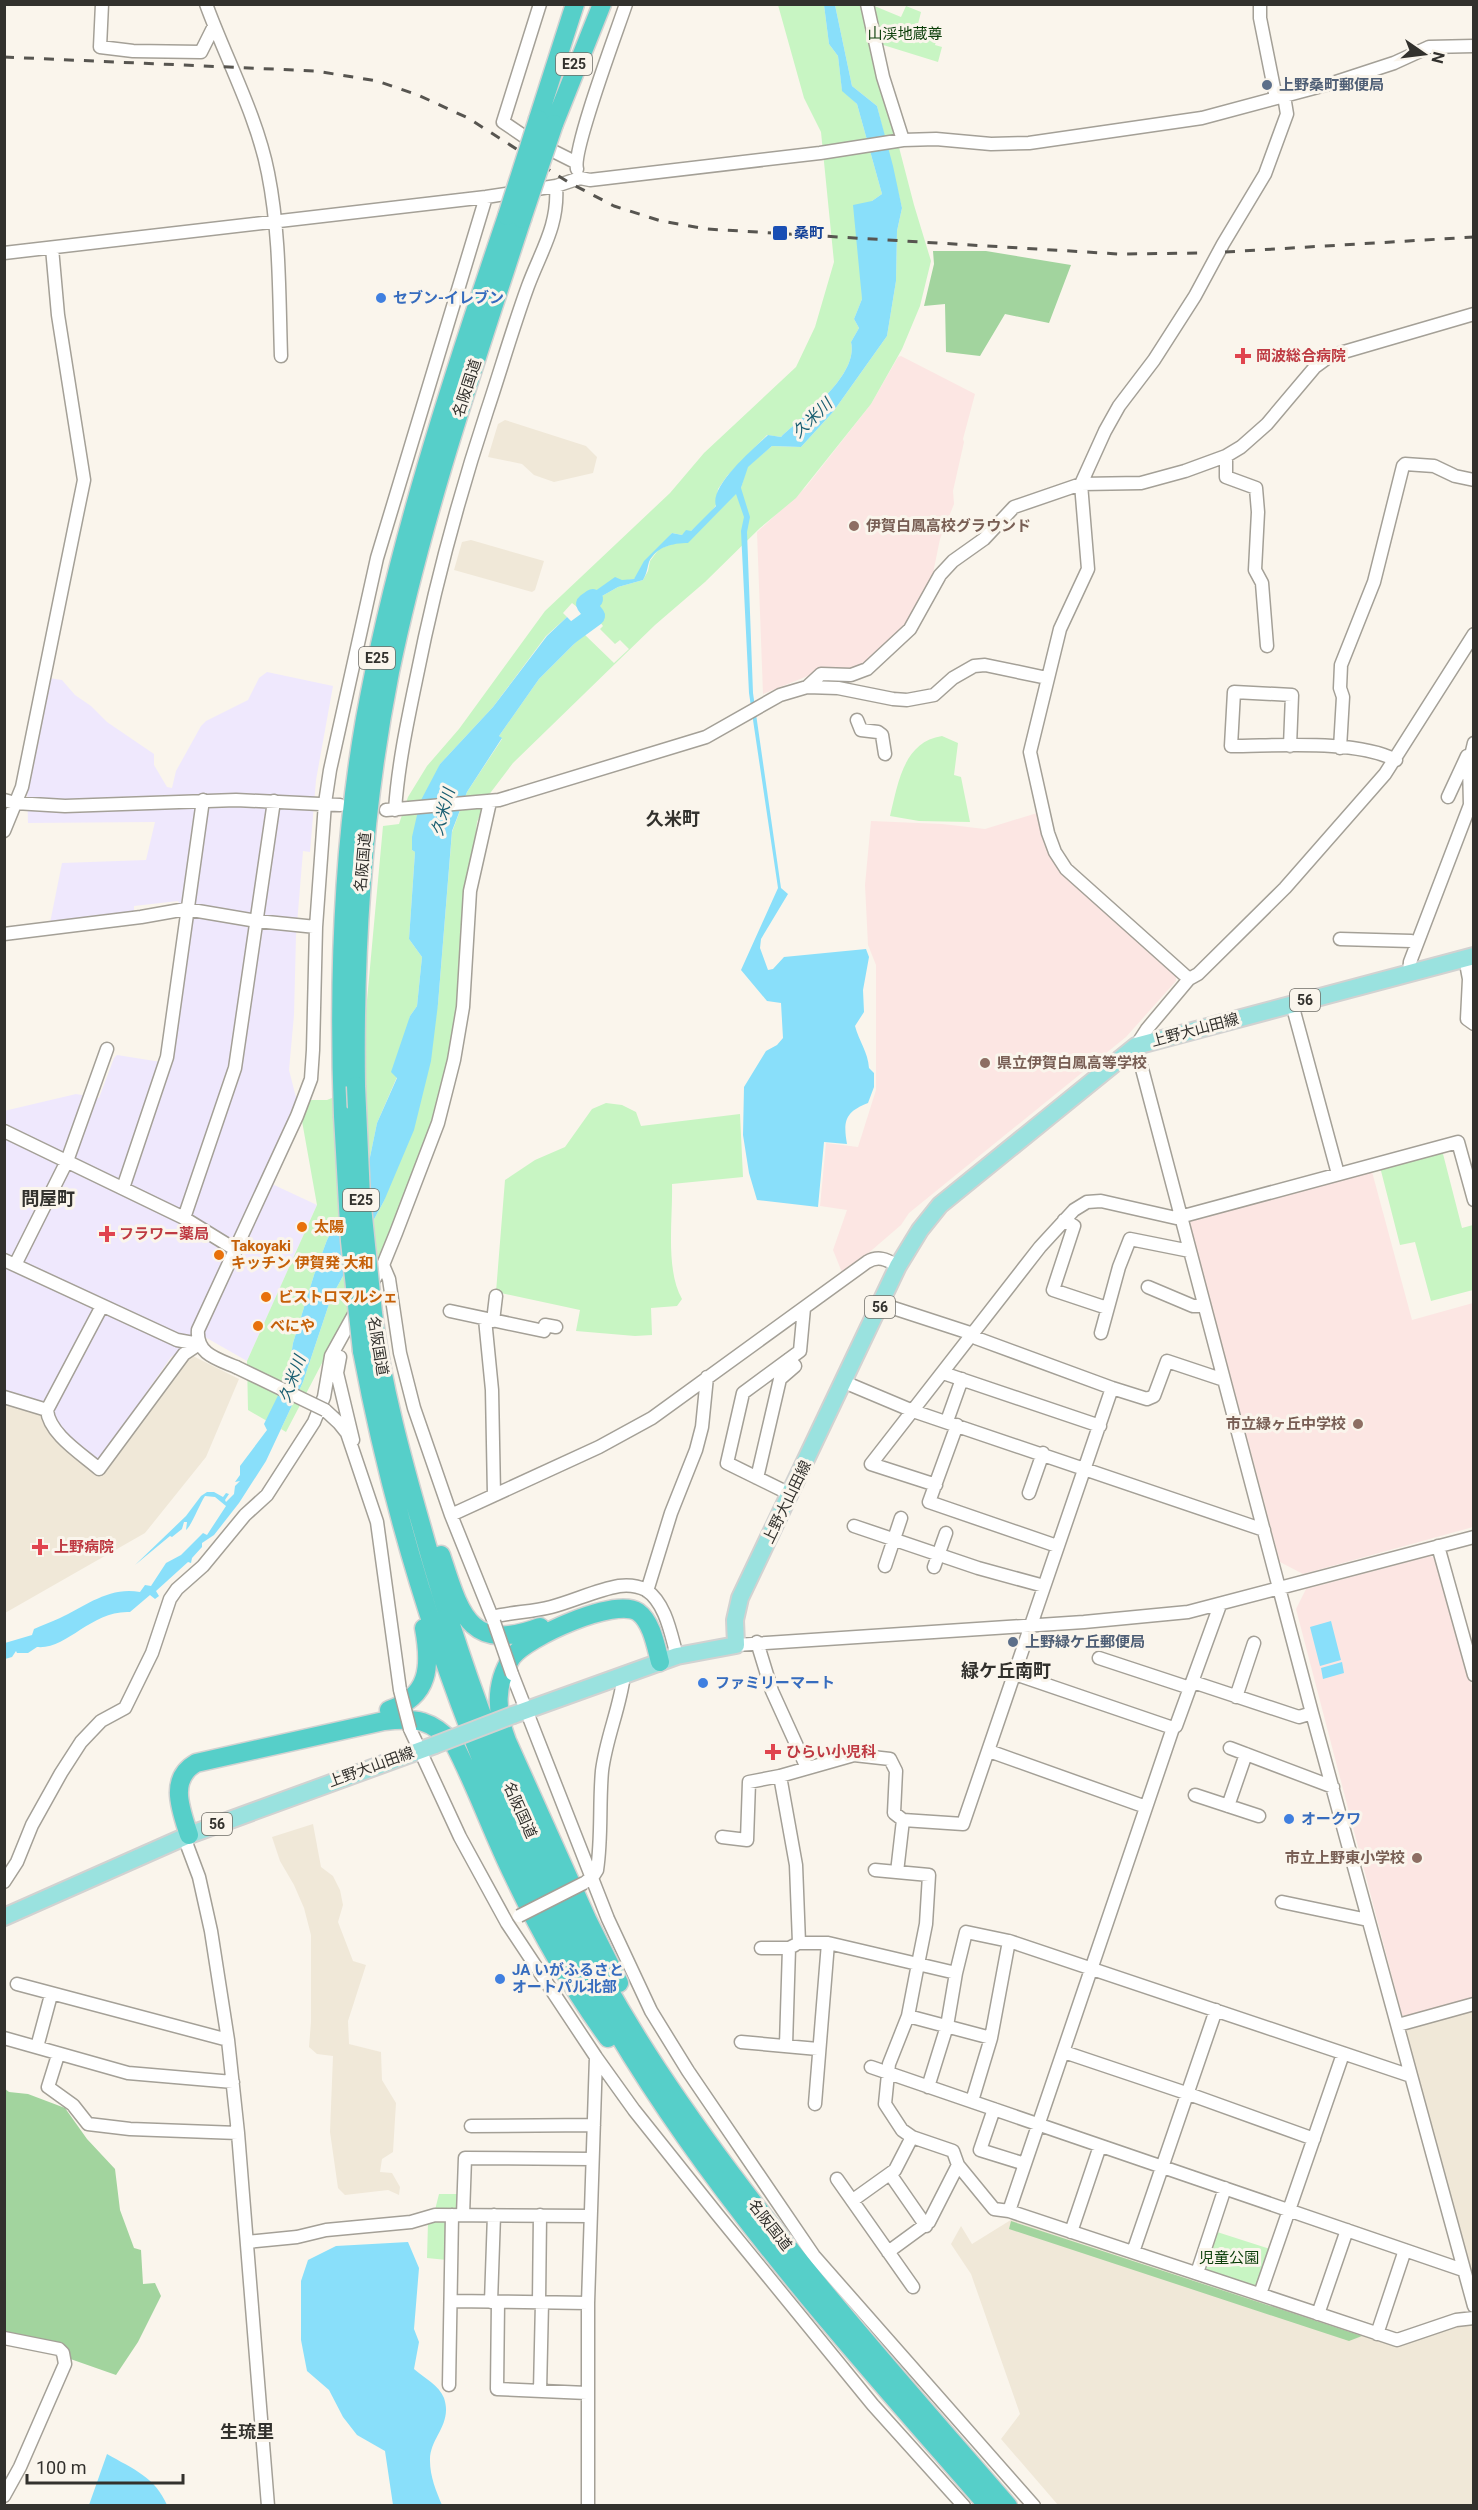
<svg xmlns="http://www.w3.org/2000/svg" width="1478" height="2510" viewBox="0 0 1478 2510" font-family="Roboto,'Noto Sans JP',sans-serif">
<style>
.commercial{fill:#efe8fd}
.built{fill:#f0e8d8}
.education{fill:#fce6e3}
.green{fill:#c8f5c3}
.forest{fill:#a2d49e}
.water{fill:#89dffa}
.lines{fill:none;stroke-linecap:round;stroke-linejoin:round}
.river{stroke:#89dffa;stroke-width:20}
.minor-casing{stroke:#a4a097;stroke-width:15}
.major-casing{stroke:#d2d2d1;stroke-width:20}
.highway-casing{stroke:#d2d2d1;stroke-width:21}
.minor{stroke:#fff;stroke-width:12}
.major{stroke:#9ae2df;stroke-width:16}
.highway{stroke:#56cfc9;stroke-width:18}
.rail{stroke:#575550;stroke-width:3;stroke-dasharray:10 10;stroke-linecap:butt}
.minor-bridge-casing{stroke:#a4a097;stroke-width:15;stroke-linecap:butt}
.major-bridge-casing{stroke:#d2d2d1;stroke-width:20;stroke-linecap:butt}
.highway-bridge-casing{stroke:#d2d2d1;stroke-width:21;stroke-linecap:butt}
.minor-bridge{stroke:#fff;stroke-width:12}
.major-bridge{stroke:#9ae2df;stroke-width:16}
.highway-bridge{stroke:#56cfc9;stroke-width:18}
.service-dot{fill:#5c6f8a;stroke:#faf5ec;stroke-width:2}
.transit-dot{fill:#1a4fb4;stroke:#faf5ec;stroke-width:2}
.shop-dot{fill:#3f7fe0;stroke:#faf5ec;stroke-width:2}
.health-dot{fill:#e0444e;stroke:#faf5ec;stroke-width:2}
.education-dot{fill:#8d6e63;stroke:#faf5ec;stroke-width:2}
.food-dot{fill:#e8710a;stroke:#faf5ec;stroke-width:2}
.labels{text-anchor:middle;dominant-baseline:central;stroke-width:6;stroke-linejoin:round;paint-order:stroke}
.shield{fill:#faf5ec;stroke:#6e6c66;stroke-width:1.5}
.shield-label{font-size:14px;font-weight:bold;fill:#32312d}
.park-label{font-size:15px;fill:#0b3e09;stroke:#faf5ec}
.service-label{font-size:15px;font-weight:bold;fill:#4e5e75;stroke:#faf5ec;text-anchor:start}
.transit-label{font-size:15px;font-weight:bold;fill:#164399;stroke:#faf5ec;text-anchor:start}
.shop-label{font-size:15px;font-weight:bold;fill:#366cbe;stroke:#faf5ec;text-anchor:start}
.health-label{font-size:15px;font-weight:bold;fill:#be3a42;stroke:#faf5ec;text-anchor:start}
.street-label{font-size:15px;fill:#32312d;stroke:#faf5ec}
.education-label{font-size:15px;font-weight:bold;fill:#785e54;stroke:#faf5ec;text-anchor:start}
.food-label{font-size:15px;font-weight:bold;fill:#c56008;stroke:#faf5ec;text-anchor:start}
.water-label{font-size:16px;font-style:italic;fill:#195e71;stroke:#faf5ec}
.quarter-label{font-size:18px;font-weight:bold;fill:#32312d;stroke:#faf5ec}
</style>
<rect width="100%" height="100%" fill="#faf5ec"/>
<path class="commercial" d="M267,672L333,686L316,780L310,852L303,851L296,936L294,1015L289,1070L302,1121L272,1184L317,1205L247,1361L205,1337L171,1357L98,1462L56,1425L5,1392L4,1111L76,1094L99,1098L114,1058L117,1055L161,1062L190,924L178,901L134,906V913L50,923L62,863L146,860L155,822L28,823L27,785L49,678L62,680L75,695L91,706L107,722L154,754V765L167,787L172,788L176,771L201,726L206,721L248,700L259,678Z"/>
<path class="built" d="M505,420L586,446L597,457L593,473L554,482L534,475L522,464L488,457L498,424Z
M471,540L544,561L535,590L532,592L454,570L462,542Z
M189,1354L239,1379L206,1457L145,1533L5,1613L4,1400L44,1415L43,1420L47,1425L100,1477L182,1358Z
M313,1824L321,1867L333,1876L340,1890L343,1905L338,1922L353,1961L366,1965L348,2021L349,2044L381,2052L382,2080L396,2103L393,2152L382,2159L380,2172L392,2173L400,2187L399,2195L388,2190L345,2195L338,2188L330,2132L333,2056L317,2054L309,2047L311,2022V1935L304,1908L294,1885L280,1861L272,1837Z
M1473,2010V2285L1405,2029Z
M1014,2218L1397,2344L1463,2323L1472,2322L1474,2329L1473,2505H1058L1001,2439L1020,2414L971,2274L951,2244L961,2226L972,2244Z"/>
<path class="education" d="M901,356L975,394L963,439L964,442L953,491L954,504L940,539L931,583L911,620L864,665L848,670L825,669L763,694L757,532L805,488L871,404L898,357Z
M1037,813L1044,844L1055,863L1100,908L1176,975V981L1126,1037L909,1213L901,1225L843,1275L833,1250L847,1210L820,1206L826,1143L858,1147L876,1090V965L868,945L865,885L871,821L942,824L985,829Z
M1371,1168L1412,1320L1473,1303V1527L1303,1574L1280,1562L1190,1224L1193,1216Z
M1430,1556L1437,1559L1473,1690V1999L1408,2017L1402,2015L1296,1609L1306,1589Z"/>
<path class="green" d="M778,5H824L829,44L838,56L842,90L857,104L882,194L872,201L861,271L862,299L854,319L859,328L851,342C859,376 803,416 781,437L767,435L727,476L718,489L716,505L709,515L691,531L682,535L672,533L634,579C612,581 593,592 577,607L572,603L563,613L567,617L546,636L493,707L440,764L412,850L415,852L409,939L422,957L417,1006L410,1016L397,1077L377,1123L370,1157L327,1240L314,1275L293,1343L288,1375L267,1421L248,1410L247,1361L317,1205L302,1121L310,1100H327L359,1087L383,826L399,824L408,797L427,766L459,729L545,611L670,493L704,453L796,367L815,327L834,262L821,132L804,98Z
M835,5H862L914,205L931,261L920,306L902,349L871,404L796,498L760,528L705,582L655,625L513,763L488,796L477,822L458,1000L448,1062L434,1122L379,1259L345,1319L286,1432L281,1429L303,1382L331,1298L384,1201L438,1004L452,832L467,792L502,739L499,736L539,679L584,634L614,663L629,649L620,640L615,644L600,629L603,626L595,616V600L618,587L643,580L648,571L650,561L659,549L675,543L709,521L741,488L747,467L772,446L801,447L833,412L887,336L896,281L897,231L902,208L877,106L852,86Z
M872,5L901,17L906,6L921,12L918,24L939,31L935,45L942,47L938,62L880,44Z
M942,736L958,743L954,775L961,777L970,822L919,821L890,816C898,784 903,742 942,736Z
M606,1103L622,1105L636,1112L641,1126L740,1114L743,1177L672,1184C673,1218 665,1269 682,1299L677,1306L651,1308L652,1335L635,1336L576,1331L580,1310L496,1292L505,1180L535,1160L565,1147L592,1109Z
M1442,1150L1462,1228L1473,1225V1290L1431,1301L1415,1242L1400,1245L1380,1167Z
M439,2194H460L459,2206L456,2210H435Z
M446,2220L447,2260L427,2258L428,2222Z
M1214,2231L1270,2249L1258,2286L1253,2287L1205,2272L1203,2268Z"/>
<path class="forest" d="M933,251H986L1071,265L1049,323L1005,314L980,356L946,352L945,304L924,306L934,264Z
M4,2088L9,2092L28,2094L65,2108L87,2139L115,2169L120,2210L134,2248L141,2250L143,2284L155,2283L161,2296L138,2342L116,2375L5,2336Z
M1011,2221L1362,2336L1349,2341L1009,2229Z"/>
<path class="water" d="M824,5H835L852,86L877,106L893,166L902,208L897,231L896,281L887,336L833,412L801,447L772,446L748,467L741,488L750,517L747,532L753,693L781,888L788,894L761,939L760,948L768,970L773,969L784,957L866,949L869,957L863,990L864,1012L855,1026C859,1041 868,1052 869,1068L874,1073V1087L868,1103C845,1112 843,1121 847,1144L824,1142L818,1207L757,1200L749,1173L743,1135L744,1087L766,1051L777,1045L783,1038L781,1003L767,1001L741,970L778,888L749,693L741,531L744,517L736,494L688,543C673,543 655,547 649,562C647,569 647,573 643,580L618,587L595,600V616L590,620L577,607L591,594L615,577L622,580L634,579L644,561L672,533L682,535L686,530L691,531L716,506C709,486 754,448 768,435L781,437C803,416 859,376 851,342L859,328L854,319L862,299L853,205L872,201L882,194L857,104L842,91L838,56L829,44Z
M567,617L584,634L539,679L499,736L502,738L467,792L452,831L438,1004L431,1061L414,1130L384,1201L331,1298L303,1382L266,1461L239,1503L214,1535L202,1543V1547L192,1558L191,1563L188,1562L156,1591L159,1596L155,1599L150,1595L130,1612C91,1610 67,1650 37,1647L28,1653H17L16,1651L12,1657L5,1659V1643L32,1635L34,1629C42,1625 52,1622 60,1618C85,1606 110,1586 140,1592L145,1585L151,1586L166,1563L181,1555L203,1533L207,1535L226,1506L215,1497L205,1496C199,1505 192,1525 186,1530L187,1522H184L182,1529L172,1537L170,1536L135,1565L186,1516L201,1496L207,1492H214L223,1497L226,1493L229,1494L225,1500L226,1502L234,1494L235,1486L240,1481L235,1482L240,1475V1466L267,1430L264,1424L288,1375L293,1343L314,1275L327,1240L370,1157L377,1123L397,1078L391,1072L410,1016L417,1006L422,957L409,939L415,852L412,850V837L420,802L440,764L493,707L547,636Z
M1331,1621L1341,1660L1320,1666L1310,1627Z
M1342,1662L1344,1673L1323,1679L1321,1668Z
M408,2242L419,2268L414,2329L419,2342L414,2369C424,2378 439,2385 444,2398C453,2425 429,2438 430,2461C430,2476 436,2491 442,2505H393L385,2451L357,2435L343,2417L329,2390L307,2371L301,2340V2281L308,2260L336,2246Z
M107,2454C133,2469 155,2477 167,2505H89Z"/>
<g class="lines">
<path class="river" d="M558,643L595,616L586,604L593,599"/>
<g class="minor-casing">
<path id="minor" d="M102,4L100,47L133,51L201,52L214,26
M206,4C226,59 257,116 268,173C280,233 279,295 281,356
M540,4L503,122L525,137L575,162
M867,4L883,77L903,140
M1260,4V18L1276,98
M577,169C572,150 617,31 626,4
M4,253L486,197L556,186L580,178L590,180L820,153L903,140L936,139L991,144L1029,143L1202,118L1333,83L1394,63L1429,47L1474,46
M1226,456V477L1256,488L1258,512L1255,570L1262,583L1267,646
M1474,634L1385,774L1285,888L1198,974L1189,979L1147,1029L1136,1046L1312,1713L1474,2306
M807,687L821,674L851,675L867,669L910,629L940,575L953,561L984,539L1014,507L1081,484L1141,483L1185,471L1226,456L1241,447L1267,424L1315,367L1330,356L1474,314
M857,720L861,730L878,732L882,735L885,754
M1290,746L1292,695L1234,692L1231,746C1277,746 1355,739 1396,760
M1340,748L1343,697L1340,688L1341,665L1374,582L1403,466L1405,464L1434,466L1455,476L1474,480
M1448,797L1467,756
M4,800L15,803L65,806L236,800L340,805
M386,810L499,800L706,737L780,695L807,687L838,688L893,699L907,700L934,695L953,678L974,666L985,665L1047,678
M395,810C398,766 407,723 416,680C434,589 458,499 487,411C501,369 513,327 528,286C541,251 559,225 556,186
M4,831L22,787L84,480L58,315L52,248
M4,934L141,917L186,909L257,921L316,927
M1340,939L1411,941L1416,944
M1465,958L1469,979L1467,1019L1474,1024
M1409,973L1410,962L1470,805L1469,764L1474,743
M1189,979L1066,869L1055,852L1048,833L1030,752L1060,629L1088,569L1081,484L1105,431L1119,406L1154,360L1195,296L1223,244L1265,174L1287,114L1284,96
M1292,1004L1338,1174
M4,1131L184,1218L236,1250
M123,1188L167,1057L203,800
M184,1218L235,1068L274,801
M1064,1220L1074,1226L1053,1290L1107,1308
M4,1260L177,1340L199,1344
M15,1265L67,1161L107,1049
M383,1265L389,1279L400,1353L414,1408L451,1515L494,1622
M370,1286L383,1265L396,1233L438,1123L454,1060L463,1007L470,891L490,802
M1148,1287L1193,1306H1204
M881,1304L973,1334L976,1338L1112,1388L1147,1399L1154,1396L1167,1361L1224,1380
M102,1306L47,1410C49,1434 82,1454 99,1469L184,1354L199,1344
M450,1311L544,1331L545,1325L556,1327
M485,1319L492,1390L494,1495
M493,1321L496,1296
M1101,1333L1119,1267L1130,1239L1190,1251
M340,1357L337,1373L353,1440
M236,1367C217,1359 196,1354 198,1330L297,1116L311,1079L313,1050L316,927L325,803L330,770L377,558L486,197
M943,1373L1100,1426
M844,1382L913,1411L1264,1530
M4,1397L47,1410
M325,1410L339,1423L347,1433L377,1522L400,1690
M947,1421L962,1379
M957,1425L929,1502L1057,1546
M757,1478L780,1379L795,1366L789,1359
M936,1485L871,1464L1040,1247L1074,1210L1087,1202L1101,1201L1176,1218L1458,1142L1474,1200
M1029,1493L1043,1453
M790,1494L727,1463L743,1393L800,1351L804,1308
M451,1515L599,1447L652,1418L867,1262C879,1255 887,1260 898,1266
M854,1526L978,1568L1044,1586
M1438,1546L1474,1675
M885,1566L901,1518
M934,1567L946,1533
M647,1591L671,1513L696,1450L702,1427L707,1377
M492,1617C512,1612 532,1612 551,1607C574,1601 596,1590 619,1586C627,1585 638,1586 646,1590C666,1603 671,1635 677,1656
M757,1642L772,1691L807,1768
M736,1645L1084,1622L1188,1612L1474,1537
M1099,1658L1190,1688
M512,1674L608,1919L651,2011L688,2071L814,2256L1034,2506
M1015,1674L1173,1728
M1193,1682L1299,1717L1312,1713
M1236,1697L1254,1643
M410,1729L460,1837L507,1923L596,2057L634,2110L717,2214L873,2405L964,2506
M1230,1748L1333,1787
M989,1751L1146,1807
M1195,1795L1259,1816
M1228,1806L1246,1754
M903,1820L894,1813L896,1771L890,1759L854,1755L780,1776L796,1865L799,1943H828L956,1973L966,1932L1009,1941L1411,2076
M184,1837L199,1877L211,1931L228,2040L238,2133L268,2506
M722,1837L747,1840L749,1782L780,1776
M875,1870L929,1875L926,1924L918,1964L908,2016L889,2064L885,2104L902,2130L912,2137L953,2151L958,2165L994,2209L1009,2211L1397,2340L1456,2320L1474,2318
M897,1872L903,1820L963,1824L1112,1388
M587,1881L592,1878L597,1870C602,1838 599,1804 602,1771C606,1738 620,1708 624,1675
M4,1882L17,1862L32,1825L61,1773L81,1742L101,1721L125,1708L152,1653L170,1599L177,1589L203,1566L245,1515L267,1495L314,1422L324,1397L331,1356L357,1309
M1282,1902L1368,1920
M761,1948H789L795,1945
M17,1984L228,2040
M908,2016L991,2038
M1398,2025L1474,2004
M4,2038L128,2073L233,2082
M741,2042L818,2049
M786,2045L789,1948
M37,2047L51,1995
M1064,2052L1186,2093L1314,2139
M58,2055L48,2087L73,2105L88,2124L130,2129L238,2133
M871,2067L1463,2270
M928,2087L947,2026L956,1973
M972,2101L991,2038L1009,1941
M815,2104L828,1943
M994,2109L980,2150L1025,2164
M471,2126L594,2125
M890,2174L926,2226
M837,2179L913,2287
M853,2200L895,2170L912,2137
M1009,2211L1173,1728L1176,1726L1220,1605
M463,2215L465,2158L592,2159
M1071,2232L1100,2146
M247,2242L297,2237L326,2230L411,2222L435,2215L590,2216
M888,2252L929,2222L958,2165
M1133,2252L1216,2010
M1197,2273L1225,2188
M1260,2294L1343,2054
M452,2301L588,2303
M491,2302L494,2215
M498,2302L497,2389L587,2393
M539,2302L540,2215
M1318,2314L1347,2230
M1377,2334L1405,2250
M4,2338L59,2349L63,2353L65,2364L20,2467L4,2496
M449,2385L452,2215
M540,2391L542,2302
M588,2506V2303L596,2057"/>
</g>
<g class="major-casing">
<path id="major" d="M513,1715L677,1656L736,1645L735,1620L740,1598L898,1266L920,1230L940,1205L1136,1046L1474,956
M4,1917L189,1835L435,1745"/>
</g>
<g class="highway-casing">
<path id="highway" d="M538,119L575,4
M554,124L602,4
M356,1086C354,947 363,808 390,672C422,517 473,369 522,219
M343,1116C338,984 342,851 365,719C396,548 451,381 507,216
M373,1313C382,1386 402,1458 422,1528C475,1719 549,1904 658,2070C761,2226 886,2365 1008,2506
M362,1351C414,1628 523,1907 686,2138C777,2268 884,2386 988,2506
M441,1555C460,1612 468,1654 540,1627
M389,1710C430,1696 431,1666 424,1628
M189,1835C181,1810 168,1779 196,1763L384,1721C416,1717 432,1720 454,1744C476,1786 492,1832 513,1875C540,1932 571,1987 608,2038
M619,1983L587,1919L507,1741C496,1712 494,1684 512,1657C527,1637 615,1597 638,1612C652,1622 656,1647 660,1662"/>
</g>
<use href="#minor" class="minor"/>
<use href="#major" class="major"/>
<use href="#highway" class="highway"/>
<path class="rail" d="M4,57L316,71L377,81L418,95L468,118L568,182L614,206L661,221L707,229L1119,254L1204,253
M1225,252L1474,237"/>
<g class="minor-bridge-casing">
<path id="minor-bridge" d="M236,1367L325,1410
M494,1622L512,1674
M400,1690L410,1729
M519,1916L584,1883"/>
</g>
<g class="major-bridge-casing">
<path id="major-bridge" d="M435,1745L513,1715"/>
</g>
<g class="highway-bridge-casing">
<path id="highway-bridge" d="M507,216L538,119
M522,219L554,124
M356,1086L361,1197L373,1313
M343,1116L350,1241L362,1351"/>
</g>
<use href="#minor-bridge" class="minor-bridge"/>
<use href="#major-bridge" class="major-bridge"/>
<use href="#highway-bridge" class="highway-bridge"/>
</g>
<g class="service-dot">
<circle cx="1267" cy="85" r="6"/>
<circle cx="1013" cy="1642" r="6"/>
</g>
<rect class="transit-dot" x="772" y="225" width="16" height="16" rx="3"/>
<g class="shop-dot">
<circle cx="381" cy="298" r="6"/>
<circle cx="703" cy="1683" r="6"/>
<circle cx="1289" cy="1819" r="6"/>
<circle cx="500" cy="1979" r="6"/>
</g>
<g class="health-dot">
<path d="M1240 347h6v6h6v6h-6v6h-6v-6h-6v-6h6z"/>
<path d="M104 1225h6v6h6v6h-6v6h-6v-6h-6v-6h6z"/>
<path d="M37 1538h6v6h6v6h-6v6h-6v-6h-6v-6h6z"/>
<path d="M770 1743h6v6h6v6h-6v6h-6v-6h-6v-6h6z"/>
</g>
<g class="education-dot">
<circle cx="854" cy="526" r="6"/>
<circle cx="985" cy="1063" r="6"/>
<circle cx="1358" cy="1424" r="6"/>
<circle cx="1417" cy="1858" r="6"/>
</g>
<g class="food-dot">
<circle cx="302" cy="1227" r="6"/>
<circle cx="219" cy="1255" r="6"/>
<circle cx="266" cy="1297" r="6"/>
<circle cx="258" cy="1326" r="6"/>
</g>
<g class="labels">
<g class="shield">
<rect x="556" y="53" width="36" height="22" rx="4.5"/>
<rect x="359" y="647" width="36" height="22" rx="4.5"/>
<rect x="1290" y="989" width="30" height="22" rx="4.5"/>
<rect x="343" y="1189" width="36" height="22" rx="4.5"/>
<rect x="865" y="1296" width="30" height="22" rx="4.5"/>
<rect x="202" y="1813" width="30" height="22" rx="4.5"/>
</g>
<g class="shield-label">
<text x="574" y="64">E25</text>
<text x="377" y="658">E25</text>
<text x="1305" y="1000">56</text>
<text x="361" y="1200">E25</text>
<text x="880" y="1307">56</text>
<text x="217" y="1824">56</text>
</g>
<g class="park-label">
<text x="905" y="34">山渓地蔵尊</text>
<text x="1229" y="2258">児童公園</text>
</g>
<g class="service-label">
<text x="1279" y="85">上野桑町郵便局</text>
<text x="1025" y="1642">上野緑ケ丘郵便局</text>
</g>
<g class="transit-label">
<text x="794" y="233">桑町</text>
</g>
<g class="shop-label">
<text x="393" y="298">セブン-イレブン</text>
<text x="715" y="1683">ファミリーマート</text>
<text x="1301" y="1819">オークワ</text>
<text x="512" y="1970">JA いがふるさと<tspan x="512" dy="17">オートパル北部</tspan></text>
</g>
<g class="health-label">
<text x="1256" y="356">岡波総合病院</text>
<text x="119" y="1234">フラワー薬局</text>
<text x="54" y="1547">上野病院</text>
<text x="786" y="1752">ひらい小児科</text>
</g>
<g class="street-label">
<text transform="translate(467 388) rotate(-72)">名阪国道</text>
<text transform="translate(363 862) rotate(-85)">名阪国道</text>
<text transform="translate(1195 1030) rotate(-15)">上野大山田線</text>
<text transform="translate(378 1346) rotate(81)">名阪国道</text>
<text transform="translate(787 1502) rotate(-64)">上野大山田線</text>
<text transform="translate(371 1767) rotate(-20)">上野大山田線</text>
<text transform="translate(520 1810) rotate(66)">名阪国道</text>
<text transform="translate(770 2225) rotate(52)">名阪国道</text>
</g>
<g class="education-label">
<text x="866" y="526">伊賀白鳳高校グラウンド</text>
<text x="997" y="1063">県立伊賀白鳳高等学校</text>
<text x="1346" y="1424" text-anchor="end">市立緑ヶ丘中学校</text>
<text x="1405" y="1858" text-anchor="end">市立上野東小学校</text>
</g>
<g class="food-label">
<text x="314" y="1227">太陽</text>
<text x="231" y="1246">Takoyaki<tspan x="231" dy="17">キッチン 伊賀発 大和</tspan></text>
<text x="278" y="1297">ビストロマルシェ</text>
<text x="270" y="1326">べにや</text>
</g>
<g class="water-label">
<text transform="translate(812 418) rotate(-44)">久米川</text>
<text transform="translate(443 812) rotate(-75)">久米川</text>
<text transform="translate(292 1379) rotate(-70)">久米川</text>
</g>
<g class="quarter-label">
<text x="673" y="818">久米町</text>
<text x="48" y="1198">問屋町</text>
<text x="1006" y="1670">緑ケ丘南町</text>
<text x="247" y="2431">生琉里</text>
</g>
</g>
<rect width="1478" height="2510" fill="none" stroke="#32312d" stroke-width="12"/>
<g transform="translate(1424 54) rotate(104)" stroke="#faf5ec" stroke-width="4.5" paint-order="stroke">
<path d="M0-4.5L10 22L0 15L-10 22Z" fill="#32312d"/>
<text y="-9" font-size="16" font-weight="bold" text-anchor="middle" fill="#32312d">N</text>
</g>
<path d="M27 2474v9h156v-9" fill="none" stroke="#32312d" stroke-width="3"/>
<text x="36" y="2474" font-size="18" fill="#32312d" stroke="#faf5ec" stroke-width="4.5" paint-order="stroke">100 m</text>
</svg>
